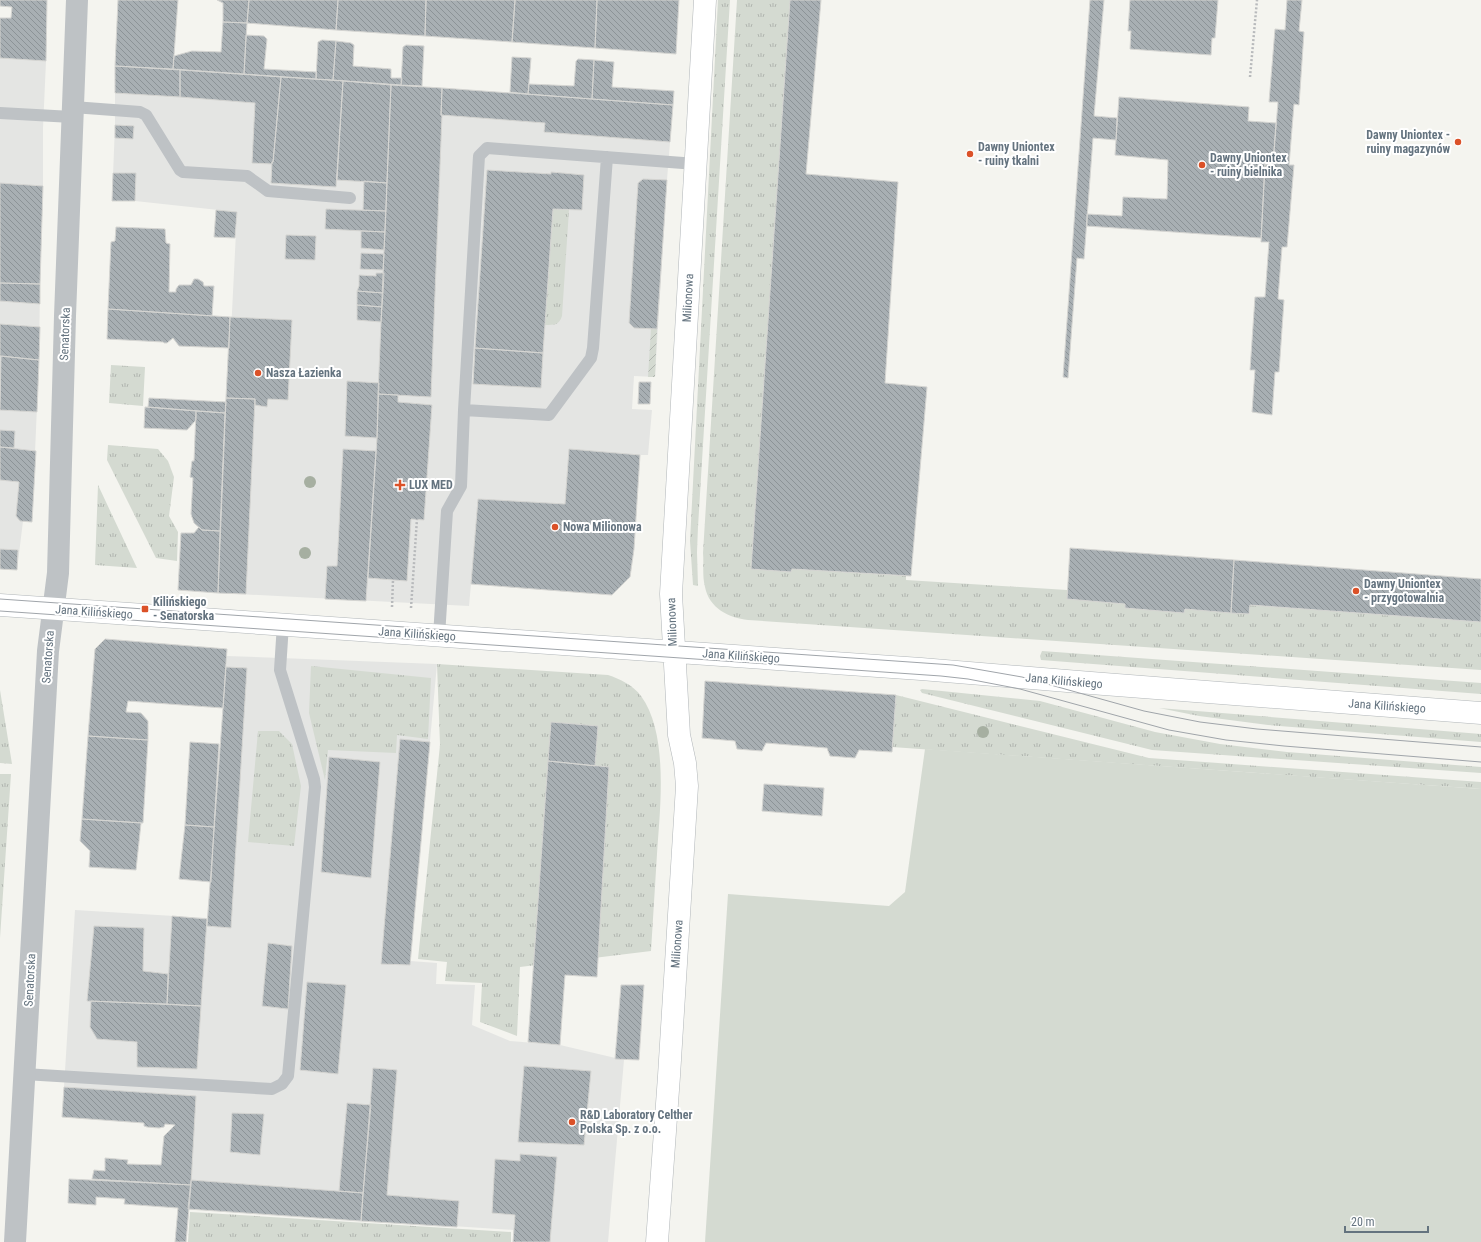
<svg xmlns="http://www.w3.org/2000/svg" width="1481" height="1242" viewBox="0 0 1481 1242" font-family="'Roboto Condensed',sans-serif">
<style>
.built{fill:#e4e5e3}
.grass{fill:url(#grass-tufts)}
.park{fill:#d4dad1}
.garden{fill:url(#garden-furrows)}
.building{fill:url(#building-back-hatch);stroke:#d5d5d2}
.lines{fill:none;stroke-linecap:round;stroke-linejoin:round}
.secondary-casing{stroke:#b1b6b9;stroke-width:23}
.path{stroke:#b8babc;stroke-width:2.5;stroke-dasharray:2 2;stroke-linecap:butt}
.lane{stroke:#bec2c5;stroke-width:12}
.street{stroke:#bec2c5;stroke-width:22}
.secondary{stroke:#fff;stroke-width:22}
.tram{stroke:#a0a5aa;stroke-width:1}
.tree{fill:#a6afa1}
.poi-dot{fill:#db5128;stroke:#fff;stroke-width:1.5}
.labels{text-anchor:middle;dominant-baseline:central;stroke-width:4;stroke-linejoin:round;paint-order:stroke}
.poi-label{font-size:12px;font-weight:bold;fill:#64737f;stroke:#fff;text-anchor:start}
.street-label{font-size:12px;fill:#64737f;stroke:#fff}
</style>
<defs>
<pattern id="grass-tufts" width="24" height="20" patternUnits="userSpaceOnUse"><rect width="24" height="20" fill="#d4dad1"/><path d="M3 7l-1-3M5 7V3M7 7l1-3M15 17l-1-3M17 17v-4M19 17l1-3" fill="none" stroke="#b0b5af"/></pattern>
<pattern id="garden-furrows" width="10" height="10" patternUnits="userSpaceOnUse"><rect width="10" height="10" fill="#d4dad1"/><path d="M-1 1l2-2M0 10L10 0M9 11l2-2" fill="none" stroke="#b0b5af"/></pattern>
<pattern id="building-back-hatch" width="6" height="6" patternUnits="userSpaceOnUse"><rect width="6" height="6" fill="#a8afb3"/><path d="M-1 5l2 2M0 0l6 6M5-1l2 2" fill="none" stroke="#8c9397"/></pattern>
</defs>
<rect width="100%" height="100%" fill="#f4f4ef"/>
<path class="built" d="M0,58L46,61L43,128V186L0,183Z
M115,66L244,74L673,105L667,180L655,377L634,376L632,409L652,410L648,455H640L634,549L630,577L612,595L471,584L469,606L218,593L237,212L135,201H112L115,125Z
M0,283L40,284L39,360L32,522L23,521L17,570L0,569Z
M227,656L437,664L410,961L437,963L436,984L475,985L472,1025L510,1041L560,1045L624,1060L608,1242H513L514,1230L188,1209L196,1096L64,1087L75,910L207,918Z"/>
<path class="grass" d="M718,0H730L698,527L697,552L698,586L693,585L690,541Z
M737,0H790L752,569L791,572L792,569L906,576V580L1067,590V599L1125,604V608L1184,613L1185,609L1249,614L1250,605L1481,622V670L748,620C729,618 709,608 705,587C702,576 704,564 703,553Z
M553,209L569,210L562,316C559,325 555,325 545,325Z
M111,365L145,367L143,406L109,403Z
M108,445L158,449L168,461L174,477L169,516L178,532L177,561L156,558L107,460Z
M98,485L137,568L95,565Z
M1042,651L1481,683V694L1041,660L1040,656Z
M437,664L608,675C620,679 633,685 641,696C669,734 660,809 657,854C655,886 653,919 651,951L520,967L517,1036L480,1022L482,983L445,981L447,962L418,959L440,745Z
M311,666L431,678L428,739L397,735L396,753L328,750L325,780L309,713Z
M922,689L1040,701L1155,732L1220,744L1287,752L1481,767V773L1152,750L922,693L920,690Z
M0,690L12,764L0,763Z
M896,695L1149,758L1481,782V789L892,747Z
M1159,708L1481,734V742L1268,725L1199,716Z
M258,731H279L292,744L301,786L294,846L248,842Z
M0,774H11L0,938Z
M190,1212L511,1232V1242H188Z"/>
<path class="park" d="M925,749L1481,789V1242H705L728,894L889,906L905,892Z"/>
<path class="garden" d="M651,329H657L655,377H648Z"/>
<path class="building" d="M0,0H47L46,61L0,58V18H11L12,7L0,6Z
M118,0H178L173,69L115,66Z
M217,0H249L247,23L223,22V3Z
M249,0H338L336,30L247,23Z
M338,0H426L425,36L336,30Z
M426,0H515L512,42L425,36Z
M515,0H597L595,48L512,42Z
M597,0H679L676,54L595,48Z
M790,0H821L806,174L898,182L885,383L927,387L911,576L792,569L791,572L751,569Z
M1090,0H1104L1094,116L1117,118L1116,140L1093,138L1084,259L1077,258L1068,378L1063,377Z
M1130,0H1218L1215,38H1212L1211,55L1130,49L1131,31H1128Z
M1287,0H1302L1299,31L1304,32L1299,105L1294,104L1289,165H1294L1287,247H1282L1278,299L1284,300L1279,372H1275L1272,415L1252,412L1255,370H1250L1255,297H1265L1269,242H1261L1265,164H1273L1278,102H1269L1275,29L1285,30Z
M223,22L247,23L244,74L173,69L174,56L192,51L221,52Z
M246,35L264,36L267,39L264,69L316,72V79L244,74Z
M322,40L336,41L333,80L316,79L318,42Z
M336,41L351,43L354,45L353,66L391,69V78H402L401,85L333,80Z
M406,45L424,46L422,86L401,85L403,47Z
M512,57L531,58L528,94L510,92Z
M578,59L594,60L592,99L528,94L529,84L574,86L576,61Z
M594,60L614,62L612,87L674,91L673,105L592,99Z
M115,66L180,70V97L115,93Z
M180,70L281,77L273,162H272V164L252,163L255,103L180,97Z
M281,77L343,81L336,187L271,183L272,162H273Z
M343,81L391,85L387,183L337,180Z
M391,85L442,88L441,115H442L431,397L378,394Z
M442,88L673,105L670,142L544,132L545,123L441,115Z
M1119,97L1249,107L1248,121L1276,123L1273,164H1265L1261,238L1087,226V214L1122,216L1123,197L1167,199L1168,160L1115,155Z
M115,125L134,126L133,139L115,138Z
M487,170L551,174V172L584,175L582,210L553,209L543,353L475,348Z
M113,173H136L135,201H112Z
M643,179L667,180L657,329L634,328L629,323L638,183Z
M364,181L387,183L386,211L363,210Z
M0,183L43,186L40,284L0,283Z
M326,209L386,211L385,232L325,229Z
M216,210L237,212L235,238L214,237Z
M116,227L165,229L166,243L170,244L169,292H176V289L179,285H191L194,279H198L203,282L204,286H214L212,316L108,309L111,242L115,241Z
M361,231L385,232L384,250L361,248Z
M286,235L316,236L315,260L285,259Z
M361,253L384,254L383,270L360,269Z
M376,273H384L383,293L357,291L359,286V275L376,276Z
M0,283L40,284V304L0,301Z
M357,291L383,293L382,307L357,305Z
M357,305L382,307L381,322L357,320Z
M108,309L230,317L229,348L179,346L173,338L167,343H164L163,342L107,339Z
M230,317L292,320L288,400L268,399L267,407L255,405V399L226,398Z
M0,324L40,327L39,360L0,356Z
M475,348L543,353L541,388L473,384Z
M1,356L39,360L37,412L0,410Z
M347,381L379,383L377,438L345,436Z
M639,382H651L650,404H638Z
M378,394L398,395V402L432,405L424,520L411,519L407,581L368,578L377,438Z
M149,398L226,402L225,413L148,407Z
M226,398L255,399L246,594L218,593Z
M145,407L196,411V420L187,430L144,428Z
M196,411L225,413L220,531L202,530L194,523L191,514L193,478L190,477L192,461H194Z
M0,430L15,431L14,448L0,447Z
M0,447L36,451L32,522L20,521L16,516L19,482L0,480Z
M343,449L376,451L366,601L325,599L327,566H337Z
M569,449L640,455L634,549L630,577L612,595L471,584L478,499L565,504Z
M199,527L202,530L220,531L218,593L178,590L181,533H194Z
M1070,548L1234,560L1231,613L1185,609L1184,613L1125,608V604L1067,599Z
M0,549L18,550L17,570L0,569Z
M1234,560L1481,579V622L1250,605L1249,614L1231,613Z
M105,639L227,649L223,708L128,701L126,712L141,713L148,721V740L88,736L95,649Z
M226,667L247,668L231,928L207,926Z
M705,681L896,695L892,752L859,750L855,758L830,756L827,748L766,743L762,751L737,749L735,741L702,738Z
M551,722L598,726L595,766L548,761Z
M88,736L148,740L143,823L82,819Z
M400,739L430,742L410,965L381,964Z
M190,742L219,744L214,827L185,825Z
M329,757L380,762L371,878L321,872Z
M548,761L609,767L597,977L565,975L560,1045L528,1042Z
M764,784L824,788L822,816L762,811Z
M82,819L141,823L136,870L89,867L90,851L80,841Z
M185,825L214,827L211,882L179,879Z
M172,916L207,919L201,1006L167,1004Z
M94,926L144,928L143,971L168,974L167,1004L87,1001Z
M268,943L292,946L288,1009L262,1006Z
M307,982L346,985L338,1074L300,1070Z
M621,985H644L639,1060L615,1059Z
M91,1001L201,1006L197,1069L137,1067V1042L97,1039L90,1027Z
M524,1066L591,1071L584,1145L518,1142Z
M373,1068L397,1070L387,1195L459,1201L457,1227L361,1221Z
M64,1087L196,1096L191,1185L92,1179L94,1170L105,1171V1158L128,1160L127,1164L161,1165L164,1136L175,1125L165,1124L164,1127L159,1128L147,1127L144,1126V1123L62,1117Z
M347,1103L371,1105L363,1193L339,1191Z
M232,1113L264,1114L260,1155L230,1152Z
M520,1154L557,1157L550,1242H513L515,1215L492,1213L495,1159L520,1161Z
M69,1179L191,1185L186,1242H175L178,1208L124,1204L125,1199L96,1197V1205L68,1203Z
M191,1180L363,1193L361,1221L188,1209Z"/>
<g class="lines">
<g class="secondary-casing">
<path id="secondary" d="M0,605L921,669L1091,683L1481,713
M657,1242L669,1076L687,786L685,763L679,735L671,594L705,0"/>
</g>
<path class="path" d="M1250,77L1257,0
M392,607L393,580
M411,608L417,519"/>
<path class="lane" d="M73,107L140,112L146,115L180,170L183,172L247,176L268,191L350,198
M0,113L72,117
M464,410L479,156L487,148L696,164
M439,636L447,511L461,486L464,410L549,415L591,358L593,348L607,157
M24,1074L272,1089L282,1084L288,1076L315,787L314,779L280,670L283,624"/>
<path class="street" d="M15,1242L48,651L58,573L65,316L77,0"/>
<use href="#secondary" class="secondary"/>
<path class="tram" d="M0,599L953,665L1022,677L1144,711L1200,722L1257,729L1481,747
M0,611L941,676L968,679L1020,689L1169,730L1226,740L1284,746L1481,762"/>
</g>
<g class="tree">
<circle cx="310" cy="482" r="6"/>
<circle cx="305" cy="553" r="6"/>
<circle cx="983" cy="732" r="6"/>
</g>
<g class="poi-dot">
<circle cx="1458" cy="142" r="4"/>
<circle cx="970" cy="154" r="4"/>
<circle cx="1202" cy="165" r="4"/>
<circle cx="258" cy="373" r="4"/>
<path d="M398 479h4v4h4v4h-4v4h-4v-4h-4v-4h4z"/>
<circle cx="555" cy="527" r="4"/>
<circle cx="1356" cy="591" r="4"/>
<rect x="141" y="605" width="8" height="8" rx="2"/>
<circle cx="572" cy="1122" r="4"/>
</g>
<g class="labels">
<g class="poi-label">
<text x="1450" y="135" text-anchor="end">Dawny Uniontex -<tspan x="1450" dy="14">ruiny magazynów</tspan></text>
<text x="978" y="147">Dawny Uniontex<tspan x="978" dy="14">- ruiny tkalni</tspan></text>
<text x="1210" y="158">Dawny Uniontex<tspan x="1210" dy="14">- ruiny bielnika</tspan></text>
<text x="266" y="373">Nasza Łazienka</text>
<text x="409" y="485">LUX MED</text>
<text x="563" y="527">Nowa Milionowa</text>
<text x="1364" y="584">Dawny Uniontex<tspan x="1364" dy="14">- przygotowalnia</tspan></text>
<text x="153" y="602">Kilińskiego<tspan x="153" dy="14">- Senatorska</tspan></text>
<text x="580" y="1115">R&amp;D Laboratory Celther<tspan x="580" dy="14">Polska Sp. z o.o.</tspan></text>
</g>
<g class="street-label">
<text transform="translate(688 298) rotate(-87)">Milionowa</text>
<text transform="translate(65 334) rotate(-88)">Senatorska</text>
<text transform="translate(94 612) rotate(4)">Jana Kilińskiego</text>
<text transform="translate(672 622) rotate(-92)">Milionowa</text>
<text transform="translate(417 634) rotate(4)">Jana Kilińskiego</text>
<text transform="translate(741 656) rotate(4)">Jana Kilińskiego</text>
<text transform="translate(48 657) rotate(-86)">Senatorska</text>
<text transform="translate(1064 681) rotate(5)">Jana Kilińskiego</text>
<text transform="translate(1387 706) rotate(4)">Jana Kilińskiego</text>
<text transform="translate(677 944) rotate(-86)">Milionowa</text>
<text transform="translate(30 980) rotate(-87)">Senatorska</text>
</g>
</g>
<path d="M1345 1226v6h83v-6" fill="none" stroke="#64737f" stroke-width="2"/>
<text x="1351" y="1226" font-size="12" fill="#64737f" stroke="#ffffff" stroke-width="3" paint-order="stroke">20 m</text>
</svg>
